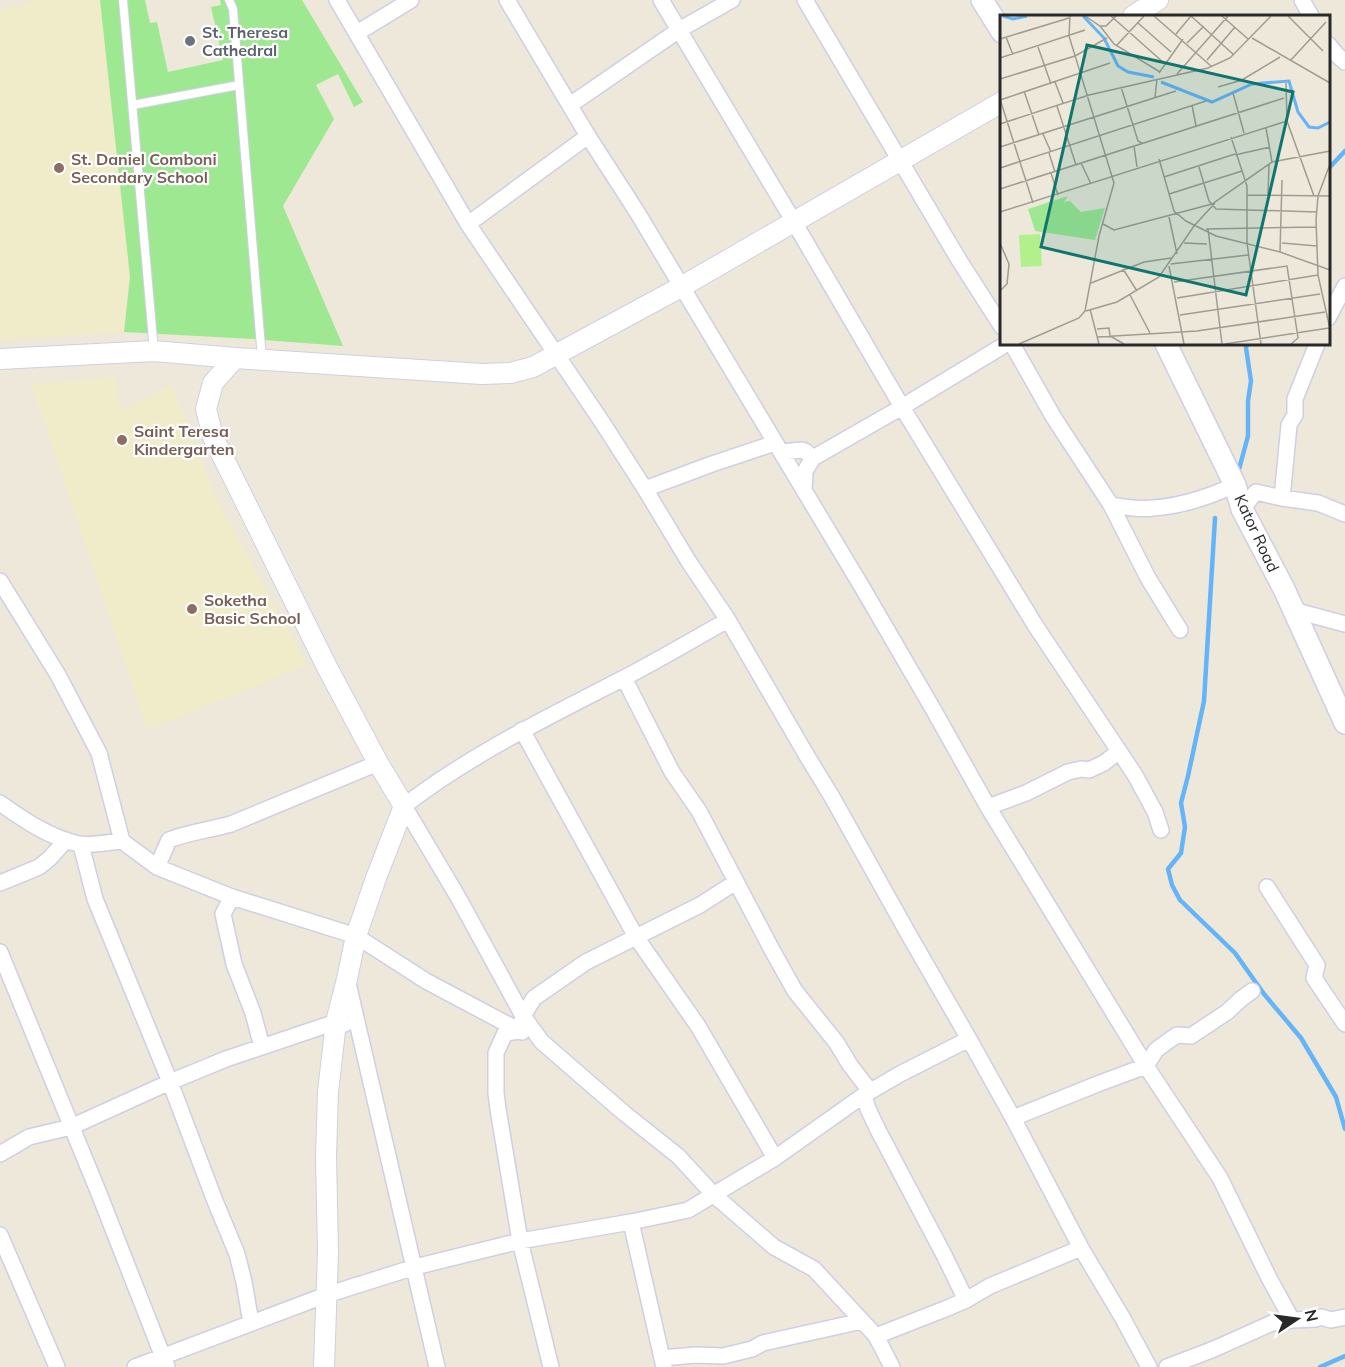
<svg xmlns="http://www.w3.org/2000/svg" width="1345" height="1367" viewBox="0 0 1345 1367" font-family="Mulish,sans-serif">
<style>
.education{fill:#f0ebc8}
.green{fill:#9ee892}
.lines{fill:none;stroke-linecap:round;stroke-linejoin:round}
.stream{stroke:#64b4f7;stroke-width:4.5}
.service-casing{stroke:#cfcfe4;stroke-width:10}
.minor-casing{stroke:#cfcfe4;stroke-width:18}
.tertiary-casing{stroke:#cfcfe4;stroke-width:22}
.secondary-casing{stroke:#cfcfe4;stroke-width:24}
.service{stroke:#fff;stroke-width:8}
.minor{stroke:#fff;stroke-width:15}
.tertiary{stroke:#fff;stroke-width:20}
.secondary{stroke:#fff;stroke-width:21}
.worship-dot{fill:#6b7280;stroke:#fff;stroke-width:2}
.education-dot{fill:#8d6e63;stroke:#fff;stroke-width:2}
.labels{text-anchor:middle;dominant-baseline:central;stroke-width:4.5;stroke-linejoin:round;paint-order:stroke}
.worship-label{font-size:16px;font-weight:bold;fill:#5b616d;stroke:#fff;text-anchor:start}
.education-label{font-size:16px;font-weight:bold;fill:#785e54;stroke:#fff;text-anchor:start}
.street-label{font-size:16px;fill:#292929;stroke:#fff}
.inset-river{fill:none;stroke:#64b4f7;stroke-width:3}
.inset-road{fill:none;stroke:#9f9c93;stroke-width:1.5}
.view{fill:#0f766e;fill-opacity:0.15;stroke:#0f766e;stroke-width:3}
.inset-edge{fill:none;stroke:#292929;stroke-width:3}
</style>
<rect width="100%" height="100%" fill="#ede8da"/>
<path class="education" d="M38,0H100L130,277L124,332L0,340V11Z
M115,377L121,411L172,384L216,498L307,665L147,730L31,384Z"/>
<path class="green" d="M100,0H145L150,23L157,22L168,72L223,60L211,7L221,5L220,0H302L363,102L354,107L338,74L316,85L334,119L283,206L343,346L252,339L124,332L130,277Z"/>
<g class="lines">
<path class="stream" d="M1328,169L1345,151
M1238,473L1248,436V401L1251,381L1246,348L1247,344
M1215,518L1204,701L1188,776L1181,803L1185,827L1181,853L1168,869L1172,885L1180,900L1235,953L1264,994L1301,1038L1336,1097L1345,1129
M1320,1367L1345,1356"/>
<g class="service-casing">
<path id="service" d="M123,0L154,351
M229,0L233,9L262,359
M133,105L239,85"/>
</g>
<g class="minor-casing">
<path id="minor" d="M337,0L468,224L602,422L645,489L689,562L728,620L807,756L832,797L909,935L969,1039L1013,1118L1081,1248L1122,1317L1149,1367
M507,0L588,136L637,212L862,587L933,709L988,807L1146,1066L1220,1178L1269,1278L1292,1320
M661,0L794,222L902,407L1035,625L1135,775L1155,812L1161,830
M805,0L959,260L1002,327
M1302,0L1311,16
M357,33L411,0
M1328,44L1337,55L1345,62
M570,105L679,30L732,0
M468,224L588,136
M1328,318L1345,286
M1012,344L1054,418L1111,505L1148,578L1180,630
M782,452L802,450L805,451L813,458
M645,489L712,464L775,443
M804,490L805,471L813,458L902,407L1006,344
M1282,498L1289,425L1295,415V399L1317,344
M1111,505C1125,507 1139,510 1153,508C1181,506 1209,497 1235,485
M1242,509L1256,492L1282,498L1318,503L1345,514
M0,581L58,675L99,753L122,841
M1293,610L1345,624
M728,620C692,640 657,661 620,680C546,718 470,755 404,806L458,897L523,1016L542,1042L624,1113L678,1156L714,1195L774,1247L814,1269L876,1336L892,1367
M624,678L672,772L699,811L772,950L795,991L836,1042L850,1065L870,1091
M522,730L636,937L698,1026L775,1158
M0,803C24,820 50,838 79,844C91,846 110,842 122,841L157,867L232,897L356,936L426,981L522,1032
M988,807L1026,793L1068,772L1081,769L1089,770L1104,763L1119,751
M81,845L95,899L170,1082L215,1201L237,1254L244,1282L251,1323
M157,867L169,840C189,832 210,830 231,824L378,763
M0,883L39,867L50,858L66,840
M1267,887L1317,965L1314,978L1345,1024
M232,897L223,914L234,964L253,1013L262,1047
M0,952L98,1191L167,1367
M347,979L437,1367
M864,1095L868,1109L878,1130L944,1255L966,1300
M1013,1118L1100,1083L1146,1066L1156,1050L1171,1039L1177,1035L1191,1036L1227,1012L1241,999L1252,991
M0,1154L29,1137L71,1127L170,1082L226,1059L336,1022L345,1024
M631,1222L664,1367
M0,1235L57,1367
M876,1336L945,1309L966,1300L990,1286L1081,1248
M662,1358L696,1355L723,1356L752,1349L763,1343L862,1321
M135,1367L326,1295L415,1267L520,1241L631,1222L688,1210L775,1158L864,1095L900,1074L969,1039
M551,1367L520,1241L498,1109L496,1093V1053L505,1033L520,1031L523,1016L534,998L586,962L700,905L736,882
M1167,1367L1214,1349L1272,1323L1292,1320L1316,1319L1321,1317L1331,1320L1345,1317"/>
</g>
<g class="tertiary-casing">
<path id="tertiary" d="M1133,16L1158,0
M235,358L213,383L206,409L213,437L328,669L378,763L404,806L376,878L356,936L347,979L336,1022L328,1092L326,1156L328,1252L324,1367
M0,359L154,351L235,358L482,374L510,373L533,367L681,287L1002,102"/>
</g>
<g class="secondary-casing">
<path id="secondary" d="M982,0L1002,32
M1166,344L1235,485L1242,509L1284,589L1345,723"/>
</g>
<use href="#service" class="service"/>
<use href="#minor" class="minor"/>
<use href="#tertiary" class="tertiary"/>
<use href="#secondary" class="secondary"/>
</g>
<circle class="worship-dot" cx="190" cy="41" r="6"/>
<g class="education-dot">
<circle cx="59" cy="168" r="6"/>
<circle cx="122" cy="440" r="6"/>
<circle cx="192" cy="609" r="6"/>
</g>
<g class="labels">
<g class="worship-label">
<text x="202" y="32">St. Theresa<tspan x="202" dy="18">Cathedral</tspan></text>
</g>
<g class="education-label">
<text x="71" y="159">St. Daniel Comboni<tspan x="71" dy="18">Secondary School</tspan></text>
<text x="134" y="431">Saint Teresa<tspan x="134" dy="18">Kindergarten</tspan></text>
<text x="204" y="600">Soketha<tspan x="204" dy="18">Basic School</tspan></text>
</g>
<g class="street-label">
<text transform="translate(1257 533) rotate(65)">Kator Road</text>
</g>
</g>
<g transform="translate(1000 15)">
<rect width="330" height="330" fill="#ede8da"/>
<path d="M68,181L64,187L70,186L81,197L105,193L95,225L35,216L28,194Z" fill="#9ee892"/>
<path d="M40,219L42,251L21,252L19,220Z" fill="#b2f08c"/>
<path class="inset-river" d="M3,1L13,4L27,1M83,1L104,23L118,51L128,57L154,62M161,67L212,87L252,69L289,66L298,97L309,112L318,113L330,107"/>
<path class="inset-road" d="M85,1L100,11H106L116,1M111,1L164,48M154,1L211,51M191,1L234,40M222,1L248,24M288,1L323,36M138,8L171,37M100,11L114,29L160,57M176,19L191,1M6,22L13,40M252,23L330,68M0,24L69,3M187,28L204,11M117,30L144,1M38,32L51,69M0,43L85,15M207,45L235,12M290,46L326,7M159,58L183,24M177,59L228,1M0,64L75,41L107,23M55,67L63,88M286,68L287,106L314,181M121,72L138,126L142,128M218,72L242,65L280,42M24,76L39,120M233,78L244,118M155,82L157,64M0,84L33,188M0,85L110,48M192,90L196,111M57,91L76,150M0,109L89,80L208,53L230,43L271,1M266,113L272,147M43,119L51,137M231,122L247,171V228L261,329M134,131L137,152M0,132L176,76M49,138L55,157M235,140L270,132M159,144L174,196L186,206L216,221L280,237L330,255M81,148L91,169M330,149L318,181L316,205L318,260L330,314M199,152L209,186L216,194L317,197M0,153L206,86M51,158L58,180M164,162L235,139M0,174L284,83M169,179L242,156M247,180L330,181M268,180L269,149M0,197L287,106M169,202L177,239M103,209L114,215L212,189L272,147L330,136M206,214L316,212M208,214L222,329M0,228L9,249L7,269L0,276M184,228L207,229M282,228L317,231M280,237L282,165M171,249L248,240M169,251L184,329M123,254L137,276M174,267L287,251L298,323L291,329M91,268L144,247L171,243M130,280L150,318M177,283L318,260M90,294L99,329M86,296L117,287L159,262L194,211L215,188M180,300L320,279M97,314L109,313L110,321L124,329M98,322L197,316L325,297M19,329L79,303L85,296L99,221L114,168L69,21L70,1M225,329L329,313"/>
<path class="view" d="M87,30L293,77L246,280L41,232Z"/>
<rect width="330" height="330" class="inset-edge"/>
</g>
<g transform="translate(1297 1319) rotate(77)" stroke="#ffffff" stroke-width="4.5" paint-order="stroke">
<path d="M0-4.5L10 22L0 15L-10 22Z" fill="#292929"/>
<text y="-9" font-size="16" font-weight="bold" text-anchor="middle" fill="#292929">N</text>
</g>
</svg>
